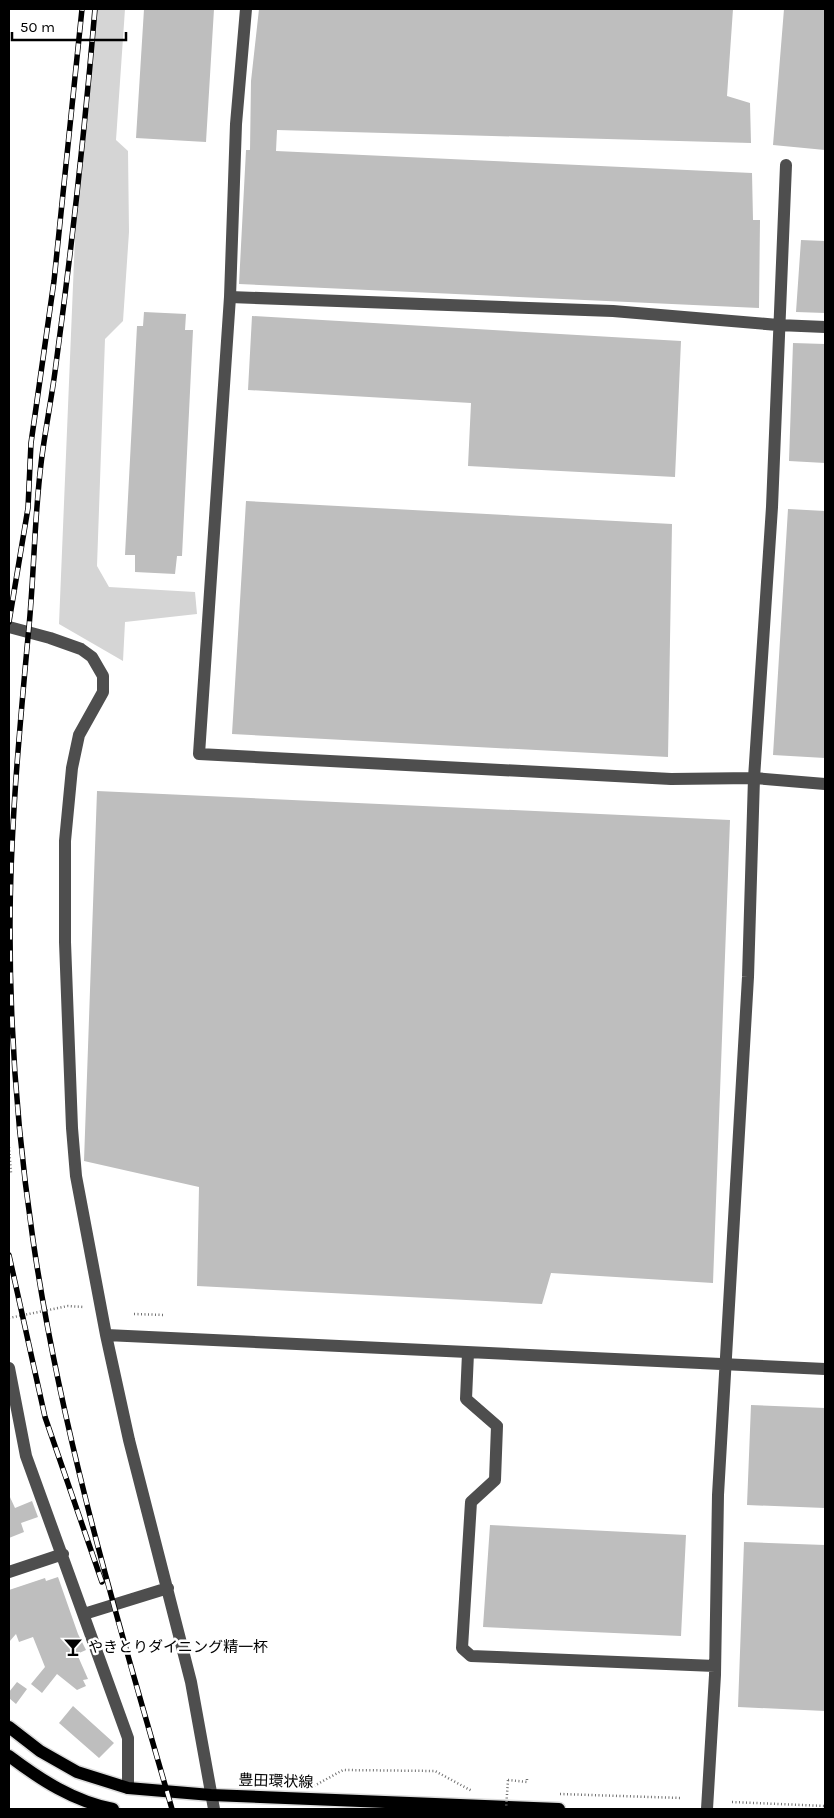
<svg xmlns="http://www.w3.org/2000/svg" width="834" height="1818" viewBox="0 0 834 1818" font-family="Karla,'Noto Sans JP',sans-serif">
<style>
.green{fill:#d5d5d5}
.building{fill:#bebebe}
.lines{fill:none;stroke-linecap:round;stroke-linejoin:round}
.major-casing{stroke:#dbdbdb;stroke-width:15}
.path{stroke:#707070;stroke-width:2.5;stroke-dasharray:1 2.5;stroke-linecap:butt}
.minor{stroke:#4e4e4e;stroke-width:12}
.major{stroke:#000;stroke-width:12}
.rail-casing{stroke:#000;stroke-width:5.5}
.rail{stroke:#fff;stroke-width:4;stroke-dasharray:11;stroke-linecap:butt}
.path-bridge{stroke:#707070;stroke-width:2.5;stroke-dasharray:1 2.5;stroke-linecap:butt}
.labels{text-anchor:middle;dominant-baseline:central;stroke-width:5;stroke-linejoin:round;paint-order:stroke}
.poi-label{font-size:15px;fill:#000;stroke:#fff;text-anchor:start}
.street-label{font-size:15px;fill:#000;stroke:#fff}
</style>
<rect width="100%" height="100%" fill="#fff"/>
<path class="green" d="M92,9H125L116,140L128,151L129,232L123,321L105,339L97,566L109,587L195,592L197,614L125,622L123,661L59,624L77,189Z"/>
<path class="building" d="M144,9H214L206,142L136,138Z
M259,9H733L727,96L750,103L751,143L277,130L276,151L752,173L753,220H760L759,308L239,284L246,150H250L251,81Z
M784,9H825V150L773,145Z
M801,240L825,241V313L796,312Z
M144,312L186,314L185,330H193L182,556H177L175,574L135,572V555H125L137,326H143Z
M252,316L681,341L675,477L468,466L471,403L248,390Z
M793,343L825,344V463L789,461Z
M246,501L672,524L668,757L232,734Z
M788,509L825,511V758L773,755Z
M97,791L730,820L713,1283L551,1273L542,1304L197,1286L199,1187L84,1161Z
M751,1405L825,1408V1508L747,1505Z
M9,1495L15,1508L32,1501L38,1517L21,1523L24,1532L9,1538Z
M490,1525L686,1535L681,1636L483,1627Z
M744,1542L825,1545V1711L738,1707Z
M58,1577L78,1634L86,1650L77,1654L88,1679L83,1680L86,1686L77,1690L57,1674L42,1693L31,1684L45,1667L33,1637L19,1642L16,1634L9,1642V1590L45,1578L46,1581Z
M17,1682L27,1689L16,1704L9,1698V1692Z
M73,1706L114,1743L99,1758L59,1723Z"/>
<g class="lines">
<g class="major-casing">
<path id="major" d="M9,1727L40,1751L77,1772L128,1788L211,1795L559,1809
M9,1756C41,1780 73,1801 113,1809"/>
</g>
<path class="path" d="M9,1147L11,1173
M134,1314L164,1315
M9,1318L68,1306L84,1307
M508,1780L527,1782V1778
M314,1786L343,1770L435,1771L472,1791
M560,1794L681,1798
M732,1802L825,1806"/>
<path class="minor" d="M246,9L236,124L230,297L199,754L671,779L754,778L825,784
M230,297L613,311L778,325L825,327
M9,627L50,638L81,649L92,657L103,676V692L79,735L72,768L65,841V942L72,1128L76,1176L106,1335L129,1440L191,1682L214,1809
M106,1335L825,1369
M468,1353L466,1399L497,1426L495,1480L471,1502L462,1648L471,1656L715,1666
M9,1368L26,1456L128,1738V1788
M9,1572L63,1554
M84,1614L168,1588
M707,1809L715,1675L718,1495L748,977L754,778L772,507L786,165"/>
<use href="#major" class="major"/>
<g class="rail-casing">
<path id="rail" d="M95,9C85,127 72,246 56,364C52,397 45,430 41,464C34,521 34,580 28,637C19,735 10,832 10,930C10,1033 18,1138 33,1240C61,1433 118,1622 172,1809
M9,622L28,508L31,443L54,281L82,9
M9,1255L45,1417L102,1582"/>
</g>
<use href="#rail" class="rail"/>
<path class="path-bridge" d="M506,1809L508,1780"/>
</g>
<defs>
<g id="bar-bare" transform="scale(1.5)"><path d="M-6-5H6L.8 .8V4.5H3.5V6h-7V4.5H-.8V.8Z" fill="#000" stroke="#fff" stroke-width="2.5" paint-order="stroke"/></g>
</defs>
<g fill-rule="evenodd">
<use href="#bar-bare" x="73" y="1647"/>
</g>
<g class="labels">
<g class="poi-label">
<text x="88" y="1647">やきとりダイニング精一杯</text>
</g>
<g class="street-label">
<text transform="translate(276 1781) rotate(2)">豊田環状線</text>
</g>
</g>
<rect width="834" height="1818" fill="none" stroke="#000000" stroke-width="20"/>
<path d="M12 32v8h114v-8" fill="none" stroke="#000000" stroke-width="2.5"/>
<text x="20" y="32" font-size="15" fill="#000000" stroke="#ffffff" stroke-width="4" paint-order="stroke">50 m</text>
</svg>
